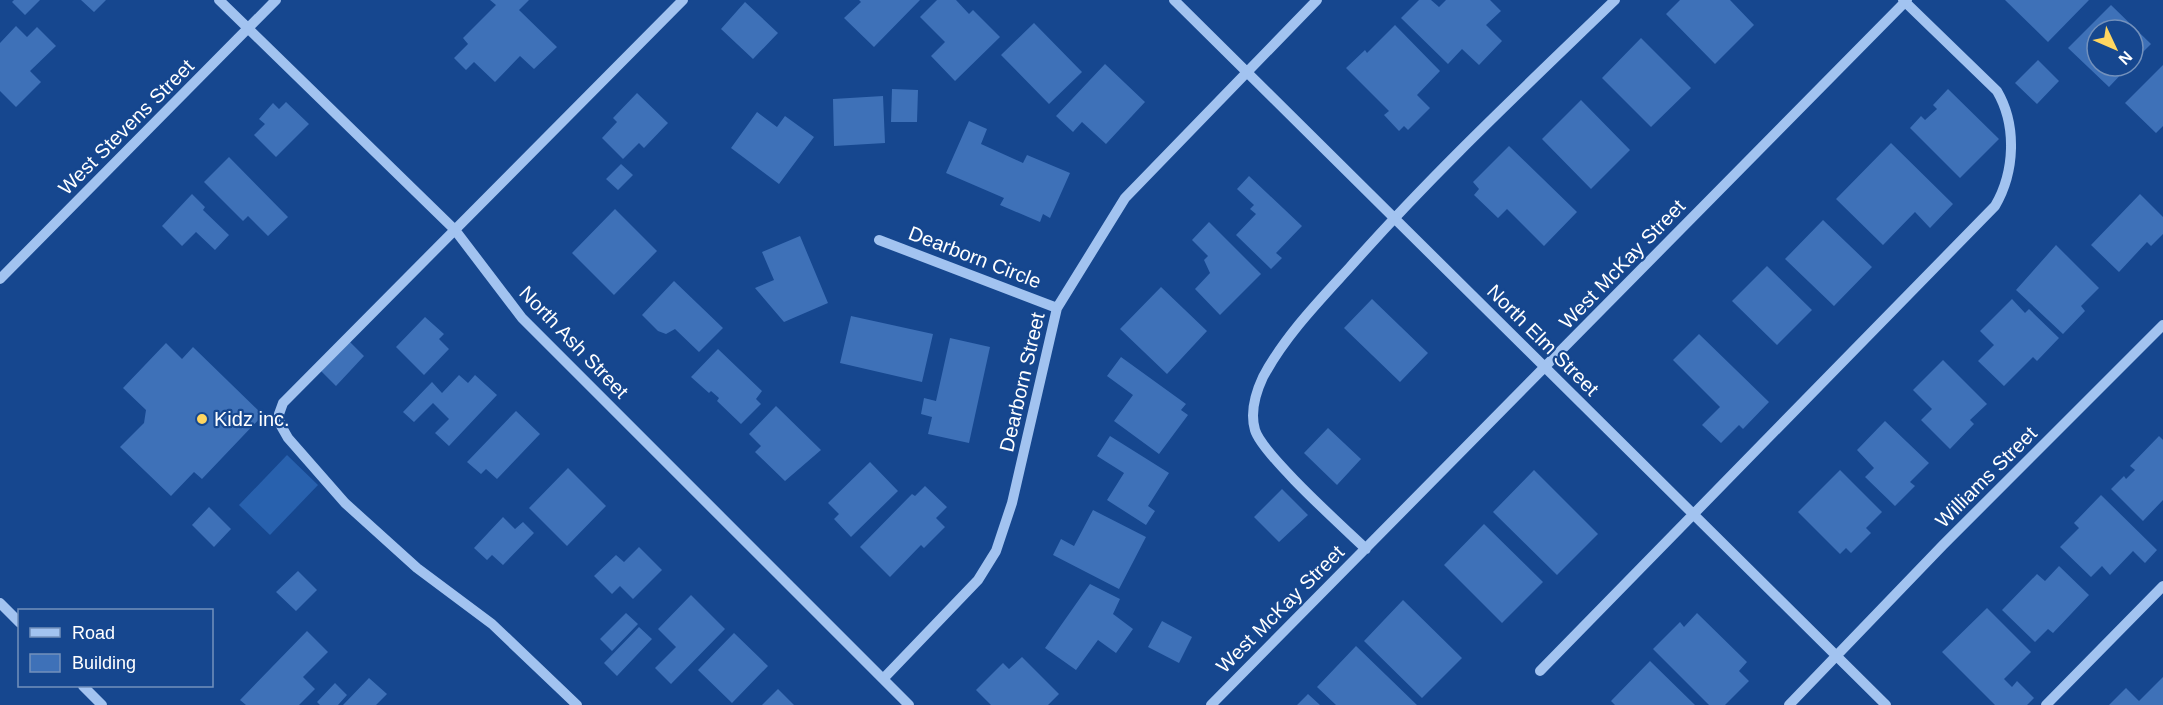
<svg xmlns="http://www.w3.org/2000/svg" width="2163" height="705" viewBox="0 0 2163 705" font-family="Helvetica,sans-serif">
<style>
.green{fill:#2861ae}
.building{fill:#3e71b8}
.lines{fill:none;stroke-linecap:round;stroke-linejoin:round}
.minor{stroke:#a2c3f0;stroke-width:10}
.poi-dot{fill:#ffd661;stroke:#16478f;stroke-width:2}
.labels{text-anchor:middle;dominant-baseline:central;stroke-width:4.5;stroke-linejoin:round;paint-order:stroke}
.street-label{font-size:20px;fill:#fff;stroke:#16478f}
.poi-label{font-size:20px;fill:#fff;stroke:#16478f;text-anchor:start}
</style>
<rect width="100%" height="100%" fill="#16478f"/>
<path class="green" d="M287,455L318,485L270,535L239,505Z"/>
<path class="building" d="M14,0H40L25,15L12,2Z
M81,0H106L94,12Z
M490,0H529L519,10L557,47L534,69L520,56L495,82L474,62L466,70L454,58L468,44L463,38L496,5Z
M859,0H920L874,47L844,18L861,2Z
M937,0H956L969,14L973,10L1000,37L955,81L931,56L945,42L920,17Z
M1419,0H1431L1439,7L1446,0H1490L1501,11L1486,25L1502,41L1479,65L1462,49L1448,64L1401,18Z
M1680,0H1730L1754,25L1715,64L1666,14Z
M2005,0H2089L2048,42Z
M745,2L778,33L753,59L721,29Z
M2111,5L2151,44L2133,62V30H2097V66H2129L2109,87L2068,48Z
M1034,23L1082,72L1049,104L1001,55Z
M1395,25L1440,71L1417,95L1430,108L1408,130L1404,126L1399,131L1384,115L1389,111L1346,68L1365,50L1367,53Z
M16,26L27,37L37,27L56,46L30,71L41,82L16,107L0,91V43Z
M1641,38L1691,88L1651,127L1602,78Z
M2038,60L2059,81L2037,104L2015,83Z
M1105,64L1145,102L1106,144L1082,122L1073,132L1056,116Z
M2163,65V126L2156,133L2125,103Z
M892,89L918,90L917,122H891Z
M1948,89L1999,139L1960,178L1910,128L1921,116L1925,120L1937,109L1933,105Z
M637,93L668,123L644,148L639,143L623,159L602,138L617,122L613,118Z
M883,96L885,143L834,146L833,99Z
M1581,100L1630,150L1591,189L1542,139Z
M286,102L309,124L276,157L254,135L265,124L259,119L273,103L279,109Z
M757,112L777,127L785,116L814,137L779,184L731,148Z
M969,121L987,129L981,144L1023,163L1027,155L1070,173L1050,218L1043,214L1040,222L1000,205L1004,198L946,173Z
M1891,143L1953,204L1930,228L1915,212L1883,245L1836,199Z
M1509,146L1577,212L1544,246L1507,209L1498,218L1474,195L1479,189L1473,182Z
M229,157L288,217L268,236L248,216L243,221L204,182Z
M621,164L633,175L618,190L606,179Z
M1249,176L1302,226L1276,253L1282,258L1271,269L1236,235L1256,214L1250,209L1254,205L1237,189Z
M192,194L205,207L203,210L229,235L215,250L196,232L182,246L162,226Z
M2140,194L2163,217V234L2151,246L2147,242L2119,272L2091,245Z
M615,209L657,251L614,295L572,253Z
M1823,220L1872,267L1834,306L1785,259Z
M1209,222L1261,274L1220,315L1195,289L1210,273L1204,260L1208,256L1192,240Z
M800,236L828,303L784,322L755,288L774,280L762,252Z
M2056,245L2099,288L2081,306L2085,311L2063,334L2016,290Z
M1767,266L1812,310L1777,345L1732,301Z
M674,281L723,328L699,352L675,329L666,334L658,331L642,315Z
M1161,287L1207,331L1167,374L1120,329Z
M1372,299L1428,353L1400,382L1344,328Z
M2012,299L2025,313L2029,309L2059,338L2037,361L2033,357L2004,386L1978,361L1994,345L1980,331Z
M851,316L933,334L922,382L840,363Z
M425,317L444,334L439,339L449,349L424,375L396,347Z
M1699,334L1769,402L1743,429L1739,425L1721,443L1702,425L1720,407L1673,360Z
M950,338L990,347L969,443L928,434L932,417L921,414L924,398L936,401Z
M349,341L364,356L336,386L321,371Z
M166,343L182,359L193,347L263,415L202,479L194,472L171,496L120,447L144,423L146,410L123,388Z
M718,349L762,391L756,399L761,404L741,424L717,401L719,398L711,391L709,393L691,377Z
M1121,357L1186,404L1181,410L1188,415L1159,454L1114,421L1133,395L1107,376Z
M1943,360L1987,404L1970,420L1974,424L1950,449L1921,420L1932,409L1913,390Z
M459,375L468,383L475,375L497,395L449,446L435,433L449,419L433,403L414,422L403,412L432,382L442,393Z
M776,406L821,450L785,481L755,452L761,446L749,434Z
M516,411L540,434L497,479L486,469L481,474L467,462Z
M1885,421L1929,463L1910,482L1915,486L1895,506L1865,477L1874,468L1857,450Z
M1328,428L1361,459L1337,485L1304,453Z
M1110,436L1169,473L1148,506L1155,511L1146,525L1107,500L1124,473L1097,456Z
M2159,436L2163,440V500L2143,521L2111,489L2124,476L2126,479L2135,470L2130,466Z
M870,462L898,491L851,537L834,519L839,514L828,503Z
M568,468L606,506L567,546L529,508Z
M1534,470L1598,534L1557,575L1493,512Z
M1840,470L1882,512L1866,528L1871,533L1851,553L1846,548L1840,554L1798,512Z
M925,486L947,507L936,518L945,527L924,548L921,545L890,577L860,547L912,494L915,496Z
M1282,489L1308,515L1279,542L1254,517Z
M2101,495L2157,550L2145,563L2133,551L2110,575L2102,566L2091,577L2060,547L2079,528L2074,523Z
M209,507L231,529L214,547L192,525Z
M1093,510L1146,537L1119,589L1053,555L1061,539L1074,546Z
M503,517L515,529L523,522L534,533L503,565L492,555L487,560L474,548Z
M1484,524L1543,582L1502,623L1444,565Z
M639,547L662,570L633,599L620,586L612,594L594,576L616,555L624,562Z
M2059,566L2089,595L2053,633L2048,629L2035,642L2002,610L2037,574L2045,581Z
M298,571L317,590L296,611L276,592Z
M1090,584L1120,599L1113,614L1133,629L1116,653L1098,640L1076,670L1045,648Z
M691,595L725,629L671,684L655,668L676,647L658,629Z
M1403,600L1462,658L1422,698L1364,641Z
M1987,608L2031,652L2004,679L2012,687L2017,681L2034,698L2027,705H1995L1942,652Z
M626,613L638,624L612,651L600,639Z
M1697,613L1747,662L1739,671L1749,681L1725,705H1709L1653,649L1680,622L1684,627Z
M1162,621L1192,637L1179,663L1148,647Z
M639,627L652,639L617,676L604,663Z
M307,631L328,652L303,677L315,689L299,705H246L240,700Z
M734,633L768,666L732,703L698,670Z
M1356,646L1417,705H1336L1317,687Z
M1022,657L1059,694L1048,705H991L976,690L1003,663L1009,669Z
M1650,661L1695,705H1615L1611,701Z
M2163,677V705H2109L2126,688L2139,701Z
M369,678L387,694L376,705H343Z
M335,683L347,695L338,705H320L317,702Z
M778,689L794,705H762Z
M1308,694L1320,705H1297Z"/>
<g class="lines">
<path class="minor" d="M219,0L455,230L522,318L909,705
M1174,0L1886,705
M879,240L1057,308
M0,279L276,0
M1366,549C1343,527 1262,454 1255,430C1250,413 1256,392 1263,377C1285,336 1319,301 1350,267C1433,173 1525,87 1615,0
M0,603L20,623
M1540,671L1995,206C2015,172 2017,125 1997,91L1903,0
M883,679L978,580L996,551L1012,503L1057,308L1125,198L1317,0
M83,686L102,705
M577,705L492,624L417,568L345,503L288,438L280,424L279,414L283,403L683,0
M1211,705L1907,0
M1789,705L1943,545L2163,325
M2046,705L2163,586"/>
</g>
<circle class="poi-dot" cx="202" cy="419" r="6"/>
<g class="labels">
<g class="street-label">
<text transform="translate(126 127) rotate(-45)">West Stevens Street</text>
<text transform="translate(975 257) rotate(21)">Dearborn Circle</text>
<text transform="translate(1622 264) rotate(-46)">West McKay Street</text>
<text transform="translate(1543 340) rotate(45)">North Elm Street</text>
<text transform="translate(574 342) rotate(46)">North Ash Street</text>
<text transform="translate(1022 382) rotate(-77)">Dearborn Street</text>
<text transform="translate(1986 477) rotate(-45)">Williams Street</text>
<text transform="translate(1280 609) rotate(-45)">West McKay Street</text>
</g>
<g class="poi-label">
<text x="214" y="419">Kidz inc.</text>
</g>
</g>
<rect x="18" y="609" width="195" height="78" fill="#16478f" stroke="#7391bc" stroke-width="1.5"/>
<rect x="30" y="628" width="30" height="9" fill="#a2c3f0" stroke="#7391bc" stroke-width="1.5"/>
<text x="72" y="639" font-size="18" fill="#ffffff">Road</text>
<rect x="30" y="654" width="30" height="18" fill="#3e71b8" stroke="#7391bc" stroke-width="1.5"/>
<text x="72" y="669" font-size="18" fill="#ffffff">Building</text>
<g transform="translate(2115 48) rotate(134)"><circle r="28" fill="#16478f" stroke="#7391bc" stroke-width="1.5"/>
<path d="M0-4.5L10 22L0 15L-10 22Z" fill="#ffd661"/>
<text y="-9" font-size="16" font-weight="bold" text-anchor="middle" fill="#ffffff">N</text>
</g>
</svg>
